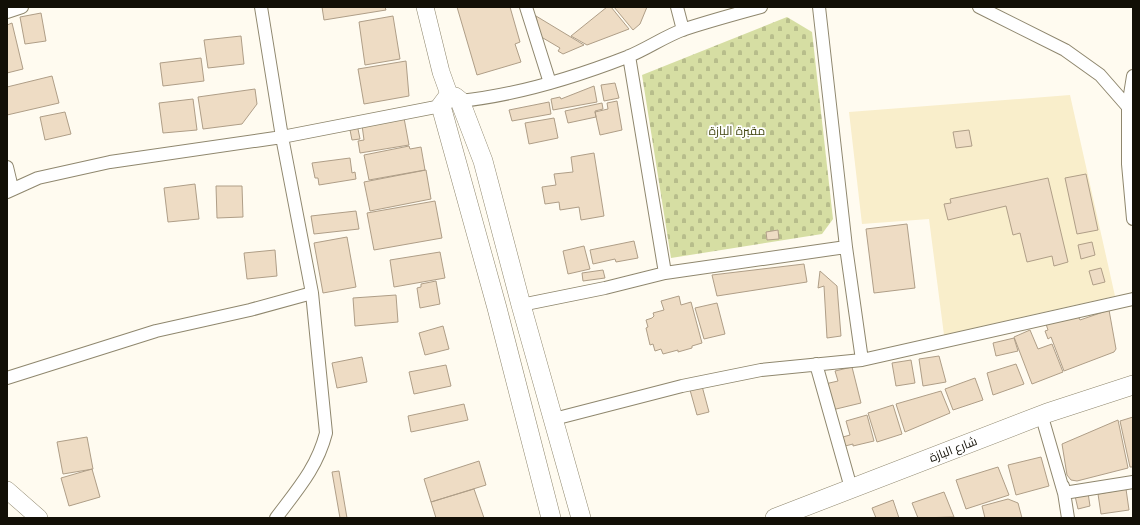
<svg xmlns="http://www.w3.org/2000/svg" width="1140" height="525" viewBox="0 0 1140 525" font-family="'Open Sans',Cairo,sans-serif">
<style>
.built{fill:#f9eecb}
.cemetery{fill:url(#cemetery-stones)}
.building{fill:#eedcc4;stroke:#af9e87}
.lines{fill:none;stroke-linecap:round;stroke-linejoin:round}
.street-casing{stroke:#8f876e;stroke-width:14}
.secondary-casing{stroke:#8f876e;stroke-width:18}
.primary-casing{stroke:#8f876e;stroke-width:20}
.street{stroke:#fff;stroke-width:12}
.secondary{stroke:#fff;stroke-width:17}
.primary{stroke:#fff;stroke-width:19}
.labels{text-anchor:middle;dominant-baseline:central;stroke-width:3.5;stroke-linejoin:round;paint-order:stroke}
.park-label{font-size:12px;fill:#454913;stroke:#fff}
.street-label{font-size:12px;fill:#120f06;stroke:#fff}
</style>
<defs>
<pattern id="cemetery-stones" width="16" height="16" patternUnits="userSpaceOnUse"><rect width="16" height="16" fill="#d6dea3"/><path d="M2 7V4a2 2 0 0 1 4 0v3zM10 15v-3a2 2 0 0 1 4 0v3z" fill="#b7bd8b"/></pattern>
</defs>
<rect width="100%" height="100%" fill="#fffbf0"/>
<path class="built" d="M1070,95L1115,296L944,335L929,219L862,224L849,112Z"/>
<path class="cemetery" d="M787,17L812,32L833,219L822,234L671,258L642,75Z"/>
<path class="building" d="M322,7H385L386,10L324,20Z
M457,7H510L520,42L515,44L521,62L477,75Z
M607,7H611L629,29L587,45L571,36Z
M614,7H647L640,24L633,30Z
M41,13L46,41L25,44L20,17Z
M393,16L400,59L365,65L359,22Z
M536,16L584,45L563,54L558,51L560,48L543,38L541,41Z
M12,23L23,69L7,73V25Z
M241,36L244,64L208,68L204,40Z
M201,58L204,81L163,86L160,63Z
M406,61L409,96L364,104L358,69Z
M52,76L59,103L7,115V87Z
M615,83L619,98L604,101L601,85Z
M594,86L597,102L553,110L551,99L560,97L561,99Z
M255,89L257,104L242,124L203,129L198,97Z
M193,99L197,130L163,133L159,103Z
M617,101L622,130L600,135L595,112L608,109L607,103Z
M549,102L551,114L512,121L509,110Z
M602,103L603,109L595,111L596,117L568,123L565,111Z
M65,112L71,134L45,140L40,117Z
M404,118L409,145L360,153L358,141L364,140L362,125Z
M554,118L558,138L529,144L525,123Z
M357,124L360,139L352,140L349,125Z
M969,130L972,146L956,148L953,132Z
M409,146L410,149L421,147L425,170L369,180L364,155Z
M594,153L604,216L581,220L579,207L560,210L559,202L545,204L542,187L556,185L554,174L573,172L571,157Z
M350,158L352,173L355,172L356,179L319,185L318,178H315L312,163Z
M426,170L431,199L370,211L364,182Z
M1086,174L1098,230L1077,234L1065,178Z
M1048,178L1068,262L1054,266L1052,256L1027,262L1020,233L1013,235L1006,206L948,220L944,204L951,203L950,199Z
M195,184L199,219L168,222L164,188Z
M216,186H242L243,217L217,218Z
M435,201L442,238L374,250L367,213Z
M356,211L359,229L314,234L311,216Z
M907,224L915,288L874,293L866,229Z
M778,230L779,239L767,240L766,232Z
M347,237L356,287L323,293L314,243Z
M634,241L638,258L616,262L615,259L593,264L590,250Z
M1092,242L1095,255L1081,259L1078,245Z
M584,246L590,269L568,274L563,251Z
M275,250L277,276L247,279L244,253Z
M440,252L445,278L394,287L390,260Z
M804,264L807,282L717,296L712,275Z
M1101,268L1105,282L1093,285L1089,271Z
M603,270L605,278L583,281L582,273Z
M820,271L837,286L841,336L827,338L824,286L818,288Z
M436,281L440,304L420,308L417,288L421,287V284Z
M396,295L398,322L355,326L353,298Z
M679,296L681,305L691,302L702,343L692,346V348L678,352V350L663,354L661,349L655,351L653,344L650,345L646,328L648,327L646,320L652,318L654,316L653,313L664,310L661,301Z
M717,303L725,334L704,339L695,308Z
M1109,310L1116,349L1114,352L1064,371L1051,337L1048,339L1045,331L1048,330L1046,324L1078,316L1080,320Z
M443,326L449,349L425,355L419,333Z
M1030,330L1038,349L1052,344L1063,372L1032,384L1014,337Z
M1014,338L1018,351L996,356L993,343Z
M939,356L946,382L923,386L919,359Z
M362,357L367,382L337,388L332,363Z
M911,360L915,383L896,386L892,363Z
M1016,364L1024,384L993,395L987,373Z
M446,365L451,386L414,394L409,372Z
M852,367L861,403L832,410L825,384L838,381L835,371Z
M975,378L983,400L953,410L945,389Z
M702,386L709,412L697,415L690,390Z
M941,391L950,413L905,432L896,404Z
M464,404L468,420L411,432L408,416Z
M893,405L902,434L877,442L868,413Z
M867,415L874,441L853,446V444L845,446L843,437L850,435L846,421Z
M1133,417V467H1130L1120,421Z
M1118,420L1128,468L1077,481L1071,480L1067,475L1062,444Z
M87,437L93,469L63,474L57,442Z
M1041,457L1049,486L1016,495L1008,465Z
M479,461L486,485L431,502L424,479Z
M998,467L1009,495L966,509L956,480Z
M92,469L100,497L69,506L61,478Z
M339,471L347,518H340L332,472Z
M474,489L484,518H436L431,502Z
M1126,489L1129,510L1101,514L1098,494Z
M944,492L954,517L918,518L912,503Z
M1088,493L1090,506L1078,509L1075,496Z
M1008,499L1018,503L1022,518H985L982,506Z
M893,500L899,518H876L872,508Z"/>
<g class="lines">
<g class="street-casing">
<path id="street" d="M261,7L282,137L312,293L326,433C317,468 297,490 276,518
M526,7L550,83
M677,7L683,30
M819,7L846,247
M979,7L1065,50L1100,75L1128,107V164L1133,219
M7,12L22,7
M629,56L665,273
M1133,76L1128,107L1133,106
M460,101C518,95 573,78 627,57C647,49 665,36 685,29C710,21 735,14 761,7
M7,167L12,188
M7,192L38,178L110,162L282,137L441,106
M521,305L605,288L665,273L846,247L862,360
M816,364L851,488
M7,378L156,331L250,310L312,293
M554,419L682,386L761,370L862,360L1133,299
M1044,424L1064,493L1133,482
M1063,486L1068,518"/>
</g>
<g class="secondary-casing">
<path id="secondary" d="M425,7L441,72L450,97
M7,490L39,518"/>
</g>
<g class="primary-casing">
<path id="primary" d="M551,518L497,308L441,106L447,98L455,97L460,101L483,161L521,305L581,518
M775,518L1047,413L1133,385"/>
</g>
<use href="#street" class="street"/>
<use href="#secondary" class="secondary"/>
<use href="#primary" class="primary"/>
</g>
<g class="labels">
<g class="park-label">
<text x="737" y="130">مقبرة البازة</text>
</g>
<g class="street-label">
<text transform="translate(953 449) rotate(-21)">شارع البازة</text>
</g>
</g>
<rect width="1140" height="525" fill="none" stroke="#120f06" stroke-width="16"/>
</svg>
